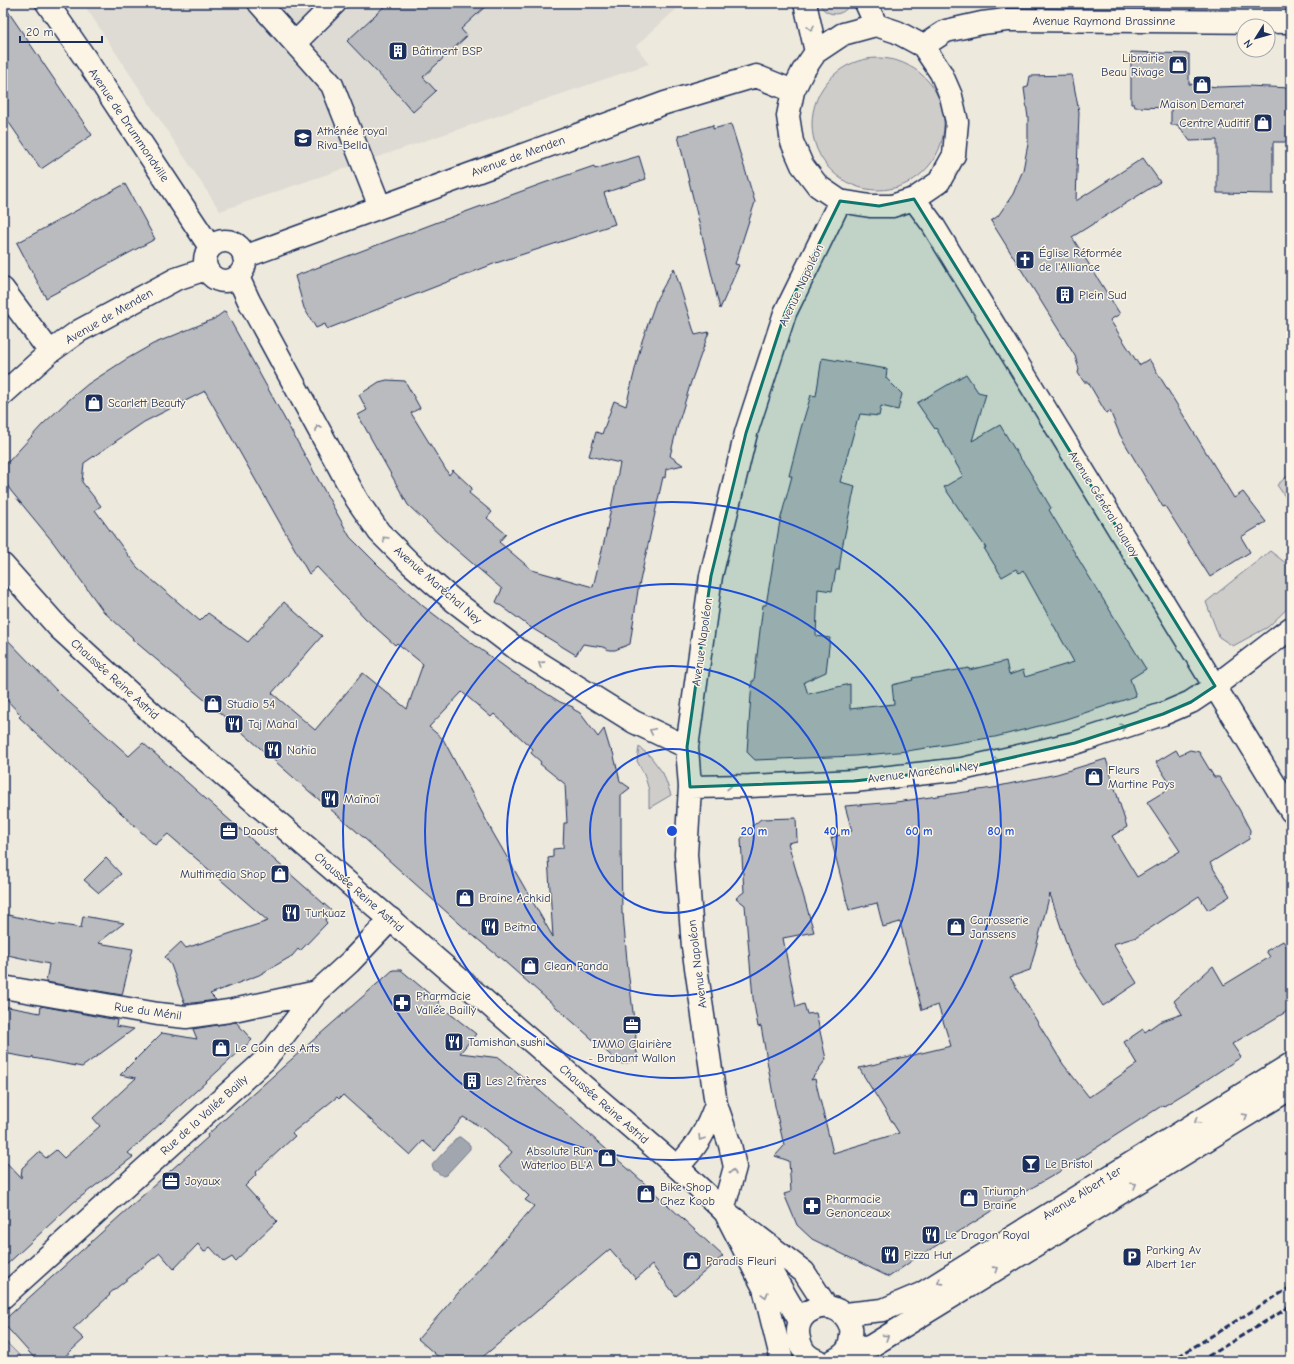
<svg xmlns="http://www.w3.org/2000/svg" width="1294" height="1364" viewBox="0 0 1294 1364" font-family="'Comic Neue',sans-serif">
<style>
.built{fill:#dedbd4}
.green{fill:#cfcdca;stroke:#757e94}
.water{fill:#a2a7af;stroke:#6c778f}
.building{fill:#babbbe;stroke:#1b2f5e;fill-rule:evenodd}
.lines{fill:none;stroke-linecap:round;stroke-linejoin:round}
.minor-casing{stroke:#1b2f5e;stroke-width:25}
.major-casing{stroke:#1b2f5e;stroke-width:25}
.minor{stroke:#fcf5e5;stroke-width:22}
.major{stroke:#fcf5e5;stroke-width:22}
.rail{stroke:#1b2f5e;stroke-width:3;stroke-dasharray:6 3;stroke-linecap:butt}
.oneway{stroke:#8c92a2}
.marked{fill:#0f766e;fill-opacity:0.2;stroke:#0f766e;stroke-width:3;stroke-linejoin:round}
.ring{fill:none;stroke:#1d4ed8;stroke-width:2}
.labels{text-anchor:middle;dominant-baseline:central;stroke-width:3;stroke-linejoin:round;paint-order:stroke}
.street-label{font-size:12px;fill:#1b2f5e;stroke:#fcf5e5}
.poi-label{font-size:12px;fill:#1b2f5e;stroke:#fcf5e5;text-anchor:start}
.centre{fill:#1d4ed8;stroke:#fcf5e5;stroke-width:2}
.ring-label{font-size:12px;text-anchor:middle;font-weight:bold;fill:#1d4ed8;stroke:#fcf5e5;stroke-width:3;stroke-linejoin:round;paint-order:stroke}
</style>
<rect width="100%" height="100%" fill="#eee9dd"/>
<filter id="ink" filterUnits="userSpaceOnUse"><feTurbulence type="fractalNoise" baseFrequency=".025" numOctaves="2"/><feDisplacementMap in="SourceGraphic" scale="8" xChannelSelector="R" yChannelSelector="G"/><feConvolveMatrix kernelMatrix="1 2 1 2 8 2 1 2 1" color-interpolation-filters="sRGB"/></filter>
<g filter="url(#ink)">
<path class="built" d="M83,3H683L636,46L649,64L220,211Z"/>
<path class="green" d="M819,3H850C844,18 825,17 819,3Z
M812 124a66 66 0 1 1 132 0a66 66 0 1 1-132 0Z
M1291,473V505L1277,485Z
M1270,551L1291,567V605L1268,627L1233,646L1219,637L1206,602Z
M639,747L650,756L663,773L671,795L649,808V790L644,774L637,761Z
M3,1339L25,1361H3Z"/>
<path class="water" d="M458,1137H460L470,1145V1149L446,1175L443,1176L434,1170L432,1165Z"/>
<path class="building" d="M388,3H489L461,29L467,36L423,77L436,91L413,112L395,91L347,41Z
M3,4L92,135L41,169L3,114Z
M1131,52L1189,54V84L1218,87L1247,86L1291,88V142H1273V194L1217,193V140L1190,141L1178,125H1171V108L1135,107L1134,104H1131Z
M1072,75L1079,112L1076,201L1143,158L1160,182L1072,237L1120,314L1110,320L1139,365L1149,359L1234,498L1243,492L1266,522L1241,537L1250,552L1210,577L1165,506L1163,507L1148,482L1120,435L1110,411L1106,413L1088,382H1084L1078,373L1079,369L1075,356L991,221L998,216L1013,194L1023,170L1028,144V118L1024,88L1028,87L1030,76Z
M731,124L755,202L735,264L739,265L720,309L678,136L713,125V129Z
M639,156L646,179L604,193L615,224L496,263L327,329L325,324L316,328L304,308L295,276L438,222L544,183L594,166L595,169Z
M125,184L155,239L46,298L17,243Z
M674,268L695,335L709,332L691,382L677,428L670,456L683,465L666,469L665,478L663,477L638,590L630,644L615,650H609L603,647L583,644L576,655L530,627L496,602L502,589L443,538L408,505L358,415L367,410L359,395L379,382L387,380L405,381L420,408L411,413L449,475L453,470L472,488L469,493L492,512L487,518L506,534L499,542L532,570L593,587L605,538L620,463L589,456L596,432L602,434L614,401L626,406L642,341L657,298Z
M225,311L350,537L379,566L423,606L469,641L512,672L560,702L573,707V709L580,713L598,737L604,729L610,749L613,752L620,781L630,788L621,795V845L622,914H623L627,961L636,1038L634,1039L638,1057L630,1062L623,1064L617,1061L504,961L469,932L355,830L310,792L226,718L132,639L133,638L104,612L53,542L11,491L3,479V464L9,461L43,424L70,399L88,384L125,360L153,344L214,319ZM205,391L309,574L317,567L365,618L395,645L397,643L423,664L407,709L363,673L315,730L272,693L322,636L284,602L248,642L208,613L200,621L137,567L95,510L101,506L82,482L84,463L144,422ZM462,692L491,717L494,714L533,749L531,753L541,762L540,764L565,784L567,823H564L563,848L553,849V857L548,858L553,937L493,833L443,739L429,727Z
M822,358L887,369L886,378L902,394L898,410L881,406L879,416L860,414L858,421H857L840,482L855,486L842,548L839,570H836L832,591L818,589L816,636L830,638L826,672L804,682L808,694L850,684V709L894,704L892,685L913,680L912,678L969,668V670L1006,661L1009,675L1023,670L1025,677L1074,662L1023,570L1019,573L1016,569L1002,577L984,548H986L944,487L963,476L936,428L935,429L917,403L966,374L978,392L986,394L972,441L1000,425L1018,455L1028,469L1051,508L1049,510L1082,565L1146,669L1130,679L1136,696L1063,720L995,737L907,751L855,756L755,760L747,752L752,681H754L763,605H766L780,521L792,476H789L801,428L811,395L816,396Z
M3,635L60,694L129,756L143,743L332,911L325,920L327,923L300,951L298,949L292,956L259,975L210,994L216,1000L185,1004L171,965L165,957L181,942L186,948L268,921L168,834L155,845L19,717L21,715L3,696Z
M1176,750L1179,755L1190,750L1199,752L1214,777H1219L1239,809L1250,830L1249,839L1210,863L1230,896L1208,910L1199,896L1137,937L1113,944L1137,983L1103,1006L1071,957L1050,894L1030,970L1010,977L1063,1064L1089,1097L1137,1064L1124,1042L1143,1029L1145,1032L1159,1022L1182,1014L1174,1001L1213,966L1224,985L1270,957L1266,951L1283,941L1287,947L1291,944V1009L1232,1044L1241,1057L1200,1084L1164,1106L1163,1105L1054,1175L1002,1205L913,1260L889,1277L812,1239L797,1225L784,1194L791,1192L789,1161L775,1156L784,1146L775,1106L761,1026L758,1027L753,998L745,905L736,898L744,892L741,839L749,829L761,819L796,818L797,841L788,843L814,932L783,938L796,1007L804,1004L807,1014L816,1013L826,1059L811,1080L815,1079L833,1153L899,1133L859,1068L951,1046L938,1005L922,1010L900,922L883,927L877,903L849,910L831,838L852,831L845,806L896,802L1000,787L999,786L1057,774L1106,759L1127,827L1112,836L1137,877L1180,851L1147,802L1172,787L1156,762Z
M106,858L121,874L99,893L84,880Z
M3,914L56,925V924L81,928L83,916L124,923L98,943L133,949L122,995L46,982L49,964L3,954Z
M393,970H401L439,1002V1005L476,1034L460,1053L500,1058L552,1101L643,1182L723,1256L676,1296L652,1265L636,1279L610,1249L478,1361H443L418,1339L534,1206L525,1200L529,1196L499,1167L512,1152L485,1129L463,1117L435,1151L423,1141L410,1155L343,1095L339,1099L337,1097L292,1133L295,1136L255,1173L256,1175L245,1186L277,1221L235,1261L232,1257L224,1262L210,1247L204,1252L198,1244L174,1269L160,1253L109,1294L110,1295L73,1329L84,1339L60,1361H37L3,1323V1321L208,1137L207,1135L302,1050Z
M3,1006L40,1013L41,1006L117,1020L116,1026L134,1029L82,1067L33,1058V1056L31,1058L3,1053Z
M236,1022L252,1040L128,1153L133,1157L74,1202L3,1268V1159L21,1178L22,1168L39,1152L46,1158L56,1150L64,1158L100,1126L93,1118L136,1078L120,1075L162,1033L197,1039L193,1029Z"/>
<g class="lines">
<g class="minor-casing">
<path id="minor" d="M47,3L85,58L210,247
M259,3L332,85L380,207
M805,3L816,52
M866,3L876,25
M876,25L897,32L923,46L941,73L951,96L957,122L954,155L939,182L914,199L892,206H870L840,201L818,186L802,165L792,142L788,116L793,91L803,71L816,52L843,34Z
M295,43L335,3
M923,46L946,31L982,23L1007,20L1291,22
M914,199L933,225L1291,811
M205 261a20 20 0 1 1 40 0a20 20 0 1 1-40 0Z
M244,257L665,103L756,76L793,91
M238,277L249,301L357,500L379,532L411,564L454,601L517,649L634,722L687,747
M3,289L50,352
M3,394L50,352L79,331L176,279L206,269
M690,787L750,786L854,781L962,769L1075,743L1163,714L1191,702L1215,686L1291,628
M3,987L158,1014L186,1017L229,1011L317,992
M677,1167C696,1148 707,1130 716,1104
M723,1210L735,1167L730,1145L716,1104L693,947L686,854L690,787L687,747L711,576L746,433L785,313L840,201
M3,1297L265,1060L317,992L350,962L391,919
M844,1314L883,1310L921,1294L1291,1064
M850,1347L868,1348L1291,1088"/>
</g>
<g class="major-casing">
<path id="major" d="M3,565L59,628L156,717L677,1167L723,1210L804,1272L826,1306
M727,1216L764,1288L782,1361
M761,1258L769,1268L800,1321
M818,1361C806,1356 802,1351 799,1339C791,1309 833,1294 848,1321C851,1327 852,1329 851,1335C850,1350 846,1354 833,1361"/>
</g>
<use href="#minor" class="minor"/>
<use href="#major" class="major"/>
<path class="rail" d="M1171,1361L1291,1287
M1200,1361L1291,1306"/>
</g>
<defs><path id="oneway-chevron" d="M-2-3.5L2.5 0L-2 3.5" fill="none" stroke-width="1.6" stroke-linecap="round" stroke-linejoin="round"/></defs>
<g class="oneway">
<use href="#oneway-chevron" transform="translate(811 28) rotate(77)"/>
<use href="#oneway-chevron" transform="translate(318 428) rotate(-119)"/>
<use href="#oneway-chevron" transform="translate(385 539) rotate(-135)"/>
<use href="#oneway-chevron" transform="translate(541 664) rotate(-147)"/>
<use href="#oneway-chevron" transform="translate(1123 727) rotate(-18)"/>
<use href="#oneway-chevron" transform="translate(652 731) rotate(-155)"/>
<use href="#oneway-chevron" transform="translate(997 761) rotate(-13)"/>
<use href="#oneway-chevron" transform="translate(729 786) rotate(-1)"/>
<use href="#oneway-chevron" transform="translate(1245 1116) rotate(-32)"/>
<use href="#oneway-chevron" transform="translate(1197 1121) rotate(148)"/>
<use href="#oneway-chevron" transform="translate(701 1138) rotate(122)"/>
<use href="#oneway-chevron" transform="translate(733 1172) rotate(-79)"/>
<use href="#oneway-chevron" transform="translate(1134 1185) rotate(-30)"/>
<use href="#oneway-chevron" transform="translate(996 1269) rotate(-32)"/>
<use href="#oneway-chevron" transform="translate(940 1282) rotate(148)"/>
<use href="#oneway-chevron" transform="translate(765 1295) rotate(75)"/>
<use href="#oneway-chevron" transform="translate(886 1337) rotate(-32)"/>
</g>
</g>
<path class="marked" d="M914,199L1215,686L1191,702L1163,714L1075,743L962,769L854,781L690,787L687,747L711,576L746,433L785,313L840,201L879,206Z"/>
<g class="ring">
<circle cx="672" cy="831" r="82"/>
<circle cx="672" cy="831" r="165"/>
<circle cx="672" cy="831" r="247"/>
<circle cx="672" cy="831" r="329"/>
</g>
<defs>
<g id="building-square" transform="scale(1)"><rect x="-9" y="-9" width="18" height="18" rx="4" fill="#1b2f5e" stroke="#fcf5e5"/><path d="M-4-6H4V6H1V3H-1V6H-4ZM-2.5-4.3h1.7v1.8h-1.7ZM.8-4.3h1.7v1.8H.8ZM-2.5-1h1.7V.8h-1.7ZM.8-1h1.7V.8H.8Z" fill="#fff"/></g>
<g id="shop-square" transform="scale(1)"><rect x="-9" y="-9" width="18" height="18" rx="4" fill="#1b2f5e" stroke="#fcf5e5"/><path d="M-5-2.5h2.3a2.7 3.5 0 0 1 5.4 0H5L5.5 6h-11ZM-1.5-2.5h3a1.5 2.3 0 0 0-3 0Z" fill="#fff"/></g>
<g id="school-square" transform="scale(1)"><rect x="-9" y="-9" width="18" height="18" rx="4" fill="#1b2f5e" stroke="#fcf5e5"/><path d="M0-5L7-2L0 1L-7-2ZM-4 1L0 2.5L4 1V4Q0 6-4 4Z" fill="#fff"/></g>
<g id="church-square" transform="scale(1)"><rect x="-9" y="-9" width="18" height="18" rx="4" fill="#1b2f5e" stroke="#fcf5e5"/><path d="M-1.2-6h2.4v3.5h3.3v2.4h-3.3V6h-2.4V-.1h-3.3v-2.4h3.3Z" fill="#fff"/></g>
<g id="restaurant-square" transform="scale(1)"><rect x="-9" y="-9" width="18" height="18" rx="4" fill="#1b2f5e" stroke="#fcf5e5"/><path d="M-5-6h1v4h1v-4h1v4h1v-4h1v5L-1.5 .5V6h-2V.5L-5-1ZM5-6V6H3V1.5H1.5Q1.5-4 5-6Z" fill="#fff"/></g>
<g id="office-square" transform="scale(1)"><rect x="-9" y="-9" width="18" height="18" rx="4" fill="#1b2f5e" stroke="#fcf5e5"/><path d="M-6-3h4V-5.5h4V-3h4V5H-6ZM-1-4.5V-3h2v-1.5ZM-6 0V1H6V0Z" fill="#fff"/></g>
<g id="pharmacy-square" transform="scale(1)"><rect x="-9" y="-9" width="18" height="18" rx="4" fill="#1b2f5e" stroke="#fcf5e5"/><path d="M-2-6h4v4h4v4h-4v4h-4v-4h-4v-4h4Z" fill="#fff"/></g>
<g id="bar-square" transform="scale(1)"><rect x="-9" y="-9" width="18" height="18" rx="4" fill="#1b2f5e" stroke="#fcf5e5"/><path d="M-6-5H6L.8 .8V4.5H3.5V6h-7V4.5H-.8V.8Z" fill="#fff"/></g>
<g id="parking-square" transform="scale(1)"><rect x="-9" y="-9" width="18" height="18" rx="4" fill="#1b2f5e" stroke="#fcf5e5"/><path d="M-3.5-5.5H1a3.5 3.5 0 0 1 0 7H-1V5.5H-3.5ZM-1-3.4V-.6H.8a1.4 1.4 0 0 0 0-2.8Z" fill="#fff"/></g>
</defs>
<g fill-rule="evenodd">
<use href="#building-square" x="398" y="51"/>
<use href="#shop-square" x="1178" y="65"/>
<use href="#shop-square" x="1202" y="85"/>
<use href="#shop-square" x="1263" y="123"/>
<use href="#school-square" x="303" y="138"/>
<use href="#church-square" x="1025" y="260"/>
<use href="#building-square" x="1065" y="295"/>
<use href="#shop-square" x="94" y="403"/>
<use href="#shop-square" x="213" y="704"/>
<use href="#restaurant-square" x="234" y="724"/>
<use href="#restaurant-square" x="273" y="750"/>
<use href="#shop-square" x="1094" y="777"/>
<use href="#restaurant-square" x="330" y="799"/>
<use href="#office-square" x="229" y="831"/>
<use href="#shop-square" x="280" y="874"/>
<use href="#shop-square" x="465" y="898"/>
<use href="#restaurant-square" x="291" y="913"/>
<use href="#restaurant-square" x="490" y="927"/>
<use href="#shop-square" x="956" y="927"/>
<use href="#shop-square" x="530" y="966"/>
<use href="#pharmacy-square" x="402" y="1003"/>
<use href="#office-square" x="632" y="1025"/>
<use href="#restaurant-square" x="454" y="1042"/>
<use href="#shop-square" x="221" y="1048"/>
<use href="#building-square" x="472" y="1081"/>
<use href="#shop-square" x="607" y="1158"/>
<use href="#bar-square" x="1031" y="1164"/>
<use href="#office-square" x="171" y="1181"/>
<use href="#shop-square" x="646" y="1194"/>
<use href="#shop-square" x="969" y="1198"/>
<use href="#pharmacy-square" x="812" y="1206"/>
<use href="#restaurant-square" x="931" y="1235"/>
<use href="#restaurant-square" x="890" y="1255"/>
<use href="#parking-square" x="1132" y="1257"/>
<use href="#shop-square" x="692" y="1261"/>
</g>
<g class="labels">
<g class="street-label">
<text x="1104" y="21">Avenue Raymond Brassinne</text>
<text transform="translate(129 125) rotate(56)">Avenue de Drummondville</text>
<text transform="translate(518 156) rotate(-20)">Avenue de Menden</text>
<text transform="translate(801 285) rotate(-65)">Avenue Napoléon</text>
<text transform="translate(109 316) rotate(-30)">Avenue de Menden</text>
<text transform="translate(1104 504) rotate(58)">Avenue Général Ruquoy</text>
<text transform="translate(438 585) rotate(41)">Avenue Maréchal Ney</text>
<text transform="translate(702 642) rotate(-82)">Avenue Napoléon</text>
<text transform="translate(115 679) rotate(42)">Chaussée Reine Astrid</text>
<text transform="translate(923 772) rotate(-7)">Avenue Maréchal Ney</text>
<text transform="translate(359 892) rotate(41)">Chaussée Reine Astrid</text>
<text transform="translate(697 964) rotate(-97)">Avenue Napoléon</text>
<text transform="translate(148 1011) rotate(8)">Rue du Ménil</text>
<text transform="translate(604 1104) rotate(41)">Chaussée Reine Astrid</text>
<text transform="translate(204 1115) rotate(-42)">Rue de la Vallée Bailly</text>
<text transform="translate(1082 1193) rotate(-32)">Avenue Albert 1er</text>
</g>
<g class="poi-label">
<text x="412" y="51">Bâtiment BSP</text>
<text x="1164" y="58" text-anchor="end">Librairie<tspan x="1164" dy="14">Beau Rivage</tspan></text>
<text x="1202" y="104" text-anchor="middle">Maison Demaret</text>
<text x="1249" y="123" text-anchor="end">Centre Auditif</text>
<text x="317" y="131">Athénée royal<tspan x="317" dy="14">Riva-Bella</tspan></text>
<text x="1039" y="253">Église Réformée<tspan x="1039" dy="14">de l'Alliance</tspan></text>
<text x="1079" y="295">Plein Sud</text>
<text x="108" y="403">Scarlett Beauty</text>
<text x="227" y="704">Studio 54</text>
<text x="248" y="724">Taj Mahal</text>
<text x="287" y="750">Nahia</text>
<text x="1108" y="770">Fleurs<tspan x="1108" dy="14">Martine Pays</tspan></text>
<text x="344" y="799">Maïnoï</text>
<text x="243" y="831">Daoust</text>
<text x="266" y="874" text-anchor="end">Multimedia Shop</text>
<text x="479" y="898">Braine Achkid</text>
<text x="305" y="913">Turkuaz</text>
<text x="970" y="920">Carrosserie<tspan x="970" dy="14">Janssens</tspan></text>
<text x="504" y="927">Beitna</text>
<text x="544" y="966">Clean Panda</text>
<text x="416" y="996">Pharmacie<tspan x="416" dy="14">Vallée Bailly</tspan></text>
<text x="468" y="1042">Tamishan sushi</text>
<text x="632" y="1044" text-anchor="middle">IMMO Clairière<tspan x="632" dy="14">- Brabant Wallon</tspan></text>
<text x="235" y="1048">Le Coin des Arts</text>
<text x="486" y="1081">Les 2 frères</text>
<text x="593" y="1151" text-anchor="end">Absolute Run<tspan x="593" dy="14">Waterloo BL'A</tspan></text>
<text x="1045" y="1164">Le Bristol</text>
<text x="185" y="1181">Joyaux</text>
<text x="660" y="1187">Bike Shop<tspan x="660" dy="14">Chez Koob</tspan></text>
<text x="983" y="1191">Triumph<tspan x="983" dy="14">Braine</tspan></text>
<text x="826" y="1199">Pharmacie<tspan x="826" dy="14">Genonceaux</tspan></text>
<text x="945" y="1235">Le Dragon Royal</text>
<text x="1146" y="1250">Parking Av<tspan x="1146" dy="14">Albert 1er</tspan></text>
<text x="904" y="1255">Pizza Hut</text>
<text x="706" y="1261">Paradis Fleuri</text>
</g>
</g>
<circle cx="672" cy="831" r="6" class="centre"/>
<g class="ring-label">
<text x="754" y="835">20 m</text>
<text x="837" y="835">40 m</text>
<text x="919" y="835">60 m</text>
<text x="1001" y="835">80 m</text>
</g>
<rect width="1294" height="1364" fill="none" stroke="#fcf5e5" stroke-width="16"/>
<rect x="8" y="8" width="1278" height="1348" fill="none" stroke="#1b2f5e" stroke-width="1.5" filter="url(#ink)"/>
<g transform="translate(1256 38) rotate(233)"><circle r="19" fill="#fcf5e5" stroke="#a2a6af"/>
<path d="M0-3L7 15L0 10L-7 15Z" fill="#1b2f5e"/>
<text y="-6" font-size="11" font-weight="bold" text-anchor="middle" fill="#1b2f5e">N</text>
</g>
<path d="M20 36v6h82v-6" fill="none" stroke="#1b2f5e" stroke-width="2"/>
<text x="26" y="36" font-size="12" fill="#1b2f5e" stroke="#fcf5e5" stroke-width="3" paint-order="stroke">20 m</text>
</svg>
